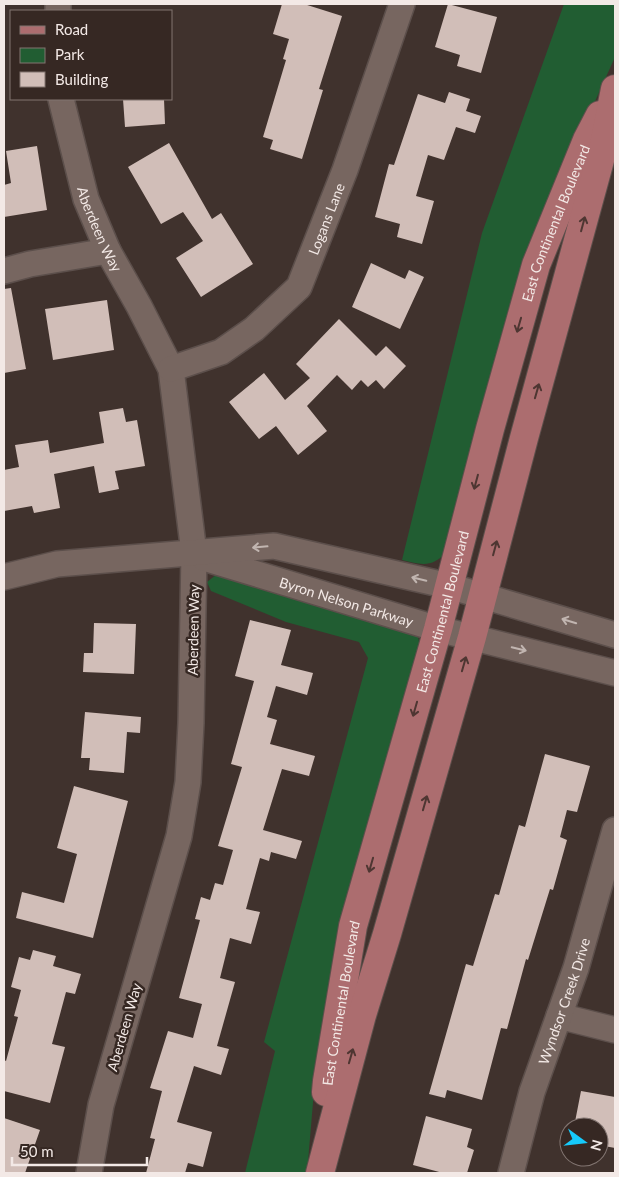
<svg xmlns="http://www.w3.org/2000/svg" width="619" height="1177" viewBox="0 0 619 1177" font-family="Lato,sans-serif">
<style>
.green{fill:#215d32}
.building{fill:#d1beb8}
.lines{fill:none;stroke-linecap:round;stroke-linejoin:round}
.minor-casing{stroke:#5c4f4b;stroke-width:28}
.major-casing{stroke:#5c4f4b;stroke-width:30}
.minor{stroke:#776660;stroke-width:25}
.major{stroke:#ac6d6f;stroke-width:28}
.oneway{stroke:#4e3632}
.oneway2{stroke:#c1b5b0}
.labels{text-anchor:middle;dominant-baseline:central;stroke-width:5;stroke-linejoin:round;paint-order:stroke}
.street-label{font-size:14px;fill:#f3e9e6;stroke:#362823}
</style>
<rect width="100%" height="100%" fill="#40322d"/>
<path class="green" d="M564,4H615V57L560,179L448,551C432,568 422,565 402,560L482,233Z
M222,570L416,626L420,647L314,1091L307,1173H245L275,1051L264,1042L368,658L359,642L286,622L211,591L207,582Z"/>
<path class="building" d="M282,4H304L342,16L319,89L323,90L302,159L270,149L273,140L263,137L286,60L283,59L289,39L273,34Z
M448,4L497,17L481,73L457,66L460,55L435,47Z
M449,92L470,99L466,111L481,116L475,133L456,127L444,160L428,155L416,196L434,201L422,244L397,237L400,224L375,217L389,164L394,165L418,94L445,103Z
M123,99H164L165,124L125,127Z
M169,143L212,219L221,213L253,264L201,297L176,258L203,241L183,212L161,224L128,167Z
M37,146L47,210L4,217V185L11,183L6,151Z
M371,263L405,279L409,270L424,277L400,329L352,307Z
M11,288L26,369L4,373V289Z
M107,300L114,350L53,360L45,309Z
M339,319L376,356L386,346L406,366L384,389L376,380L368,387L361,380L352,390L337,375L307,406L327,431L298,455L276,426L259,439L229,402L264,373L285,400L310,378L296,364Z
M123,408L126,422L137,420L145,466L115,471L119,489L99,493L94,466L54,474L60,508L34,513L32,506L4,511V470L19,467L15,445L48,440L50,453L104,443L99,412Z
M250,620L291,630L281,665L313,673L307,695L276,686L267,717L277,720L270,744L315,756L309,776L282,769L263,830L302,841L296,859L271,852L269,861L260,858L246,909L260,912L251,944L230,938L220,978L235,982L217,1046L229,1049L221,1075L194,1066L177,1122L212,1132L203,1167L188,1163L185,1173H146L155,1139L150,1138L162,1091L150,1088L168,1031L193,1038L202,1004L179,998L200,920L195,919L201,897L210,900L215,883L223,885L233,850L218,846L242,767L231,764L254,681L235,676Z
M94,623L136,624L134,674L83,672L84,653H93Z
M85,712L141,717L140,733L127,732L124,773L89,770L90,758H81Z
M545,754L590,766L577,812L567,810L560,837L567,840L553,890L550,889L528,960L526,959L507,1029L501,1028L482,1100L447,1090L445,1098L429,1094L466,964L473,966L495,894L499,895L519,825L525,827Z
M74,786L128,801L93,938L16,918L22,892L64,903L77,854L57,848Z
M33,950L56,956L53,966L81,974L75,994L66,992L52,1044L65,1047L50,1103L4,1091V1060L6,1061L18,1017L14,1016L21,990L11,987L19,957L30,960Z
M581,1091L615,1097V1148L599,1145V1127H574Z
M426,1116L472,1129L467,1147L474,1150L467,1173H443L413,1165Z
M4,1118L40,1130L25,1173H4Z"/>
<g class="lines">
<g class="minor-casing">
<g id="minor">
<path d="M58,11V4"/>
<path id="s1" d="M61,99L86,199L108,251L139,306L171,369L194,553L191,723L188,782L179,836L101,1105L89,1173"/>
<path d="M4,271L30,264L108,251"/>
<path id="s2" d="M171,369L221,352L254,329L299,287L345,170L402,4"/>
<path id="s3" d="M204,558L438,629L615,673"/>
<path d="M4,577L57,564L274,546L449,586L615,635"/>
<path d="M559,1016L615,1030"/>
<path id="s4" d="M511,1173L532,1092L576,968L615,830"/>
</g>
</g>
<g class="major-casing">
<g id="major">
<path id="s5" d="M326,1092L327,1081L353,926L438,629L490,429L536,265L587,140L600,115"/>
<path d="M320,1173L362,1015L387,934L472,637L524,438L603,149L615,89"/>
</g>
</g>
<use href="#minor" class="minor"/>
<use href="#major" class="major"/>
</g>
<defs><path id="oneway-shaft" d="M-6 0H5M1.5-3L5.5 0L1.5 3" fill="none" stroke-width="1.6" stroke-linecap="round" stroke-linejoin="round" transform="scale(1.25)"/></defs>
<g class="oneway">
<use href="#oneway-shaft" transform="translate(583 224) rotate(-75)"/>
<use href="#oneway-shaft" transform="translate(519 325) rotate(106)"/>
<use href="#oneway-shaft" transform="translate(537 391) rotate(-74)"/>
<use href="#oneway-shaft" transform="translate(476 482) rotate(105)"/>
<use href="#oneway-shaft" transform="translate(495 548) rotate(-75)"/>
<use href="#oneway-shaft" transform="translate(464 664) rotate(-74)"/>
<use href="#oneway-shaft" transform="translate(415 709) rotate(106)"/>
<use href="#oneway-shaft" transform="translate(425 803) rotate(-74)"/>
<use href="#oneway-shaft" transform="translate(371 865) rotate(106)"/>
<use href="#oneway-shaft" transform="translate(351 1056) rotate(-74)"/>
</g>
<g class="oneway2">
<use href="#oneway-shaft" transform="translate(260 547) rotate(175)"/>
<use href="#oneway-shaft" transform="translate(419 579) rotate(-167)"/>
<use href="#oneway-shaft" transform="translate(569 621) rotate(-163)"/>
<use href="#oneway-shaft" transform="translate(519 649) rotate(14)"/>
</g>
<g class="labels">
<g class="street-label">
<text stroke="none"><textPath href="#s2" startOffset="228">Logans Lane</textPath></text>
<text stroke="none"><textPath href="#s5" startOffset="900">East Continental Boulevard</textPath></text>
<text stroke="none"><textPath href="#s1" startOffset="136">Aberdeen Way</textPath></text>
<text stroke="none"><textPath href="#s3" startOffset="149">Byron Nelson Parkway</textPath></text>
<text stroke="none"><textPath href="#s5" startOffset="495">East Continental Boulevard</textPath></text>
<text transform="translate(193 630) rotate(-89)">Aberdeen Way</text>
<text stroke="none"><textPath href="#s4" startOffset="180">Wyndsor Creek Drive</textPath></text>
<text stroke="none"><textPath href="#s5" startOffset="90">East Continental Boulevard</textPath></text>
<text transform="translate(124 1027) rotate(-74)">Aberdeen Way</text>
</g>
</g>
<rect width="619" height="1177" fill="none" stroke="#f3e9e6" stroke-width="10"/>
<rect x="10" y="10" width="162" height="90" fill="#362823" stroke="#827571"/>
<rect x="20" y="26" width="25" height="8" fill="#ac6d6f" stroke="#827571"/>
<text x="55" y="35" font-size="15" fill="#f3e9e6">Road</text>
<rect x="20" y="48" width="25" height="15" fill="#215d32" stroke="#827571"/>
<text x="55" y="60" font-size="15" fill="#f3e9e6">Park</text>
<rect x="20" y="72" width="25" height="15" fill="#d1beb8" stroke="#827571"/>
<text x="55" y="85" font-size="15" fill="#f3e9e6">Building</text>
<g transform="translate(584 1142) rotate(105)"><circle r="24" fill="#362823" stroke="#827571"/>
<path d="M0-4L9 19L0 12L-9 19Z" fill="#16cafb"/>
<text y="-8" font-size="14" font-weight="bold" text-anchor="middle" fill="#f3e9e6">N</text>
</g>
<path d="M12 1157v8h135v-8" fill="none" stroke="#f3e9e6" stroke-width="2.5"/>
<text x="20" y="1157" font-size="15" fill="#f3e9e6" stroke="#362823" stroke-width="4" paint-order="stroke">50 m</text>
</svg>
